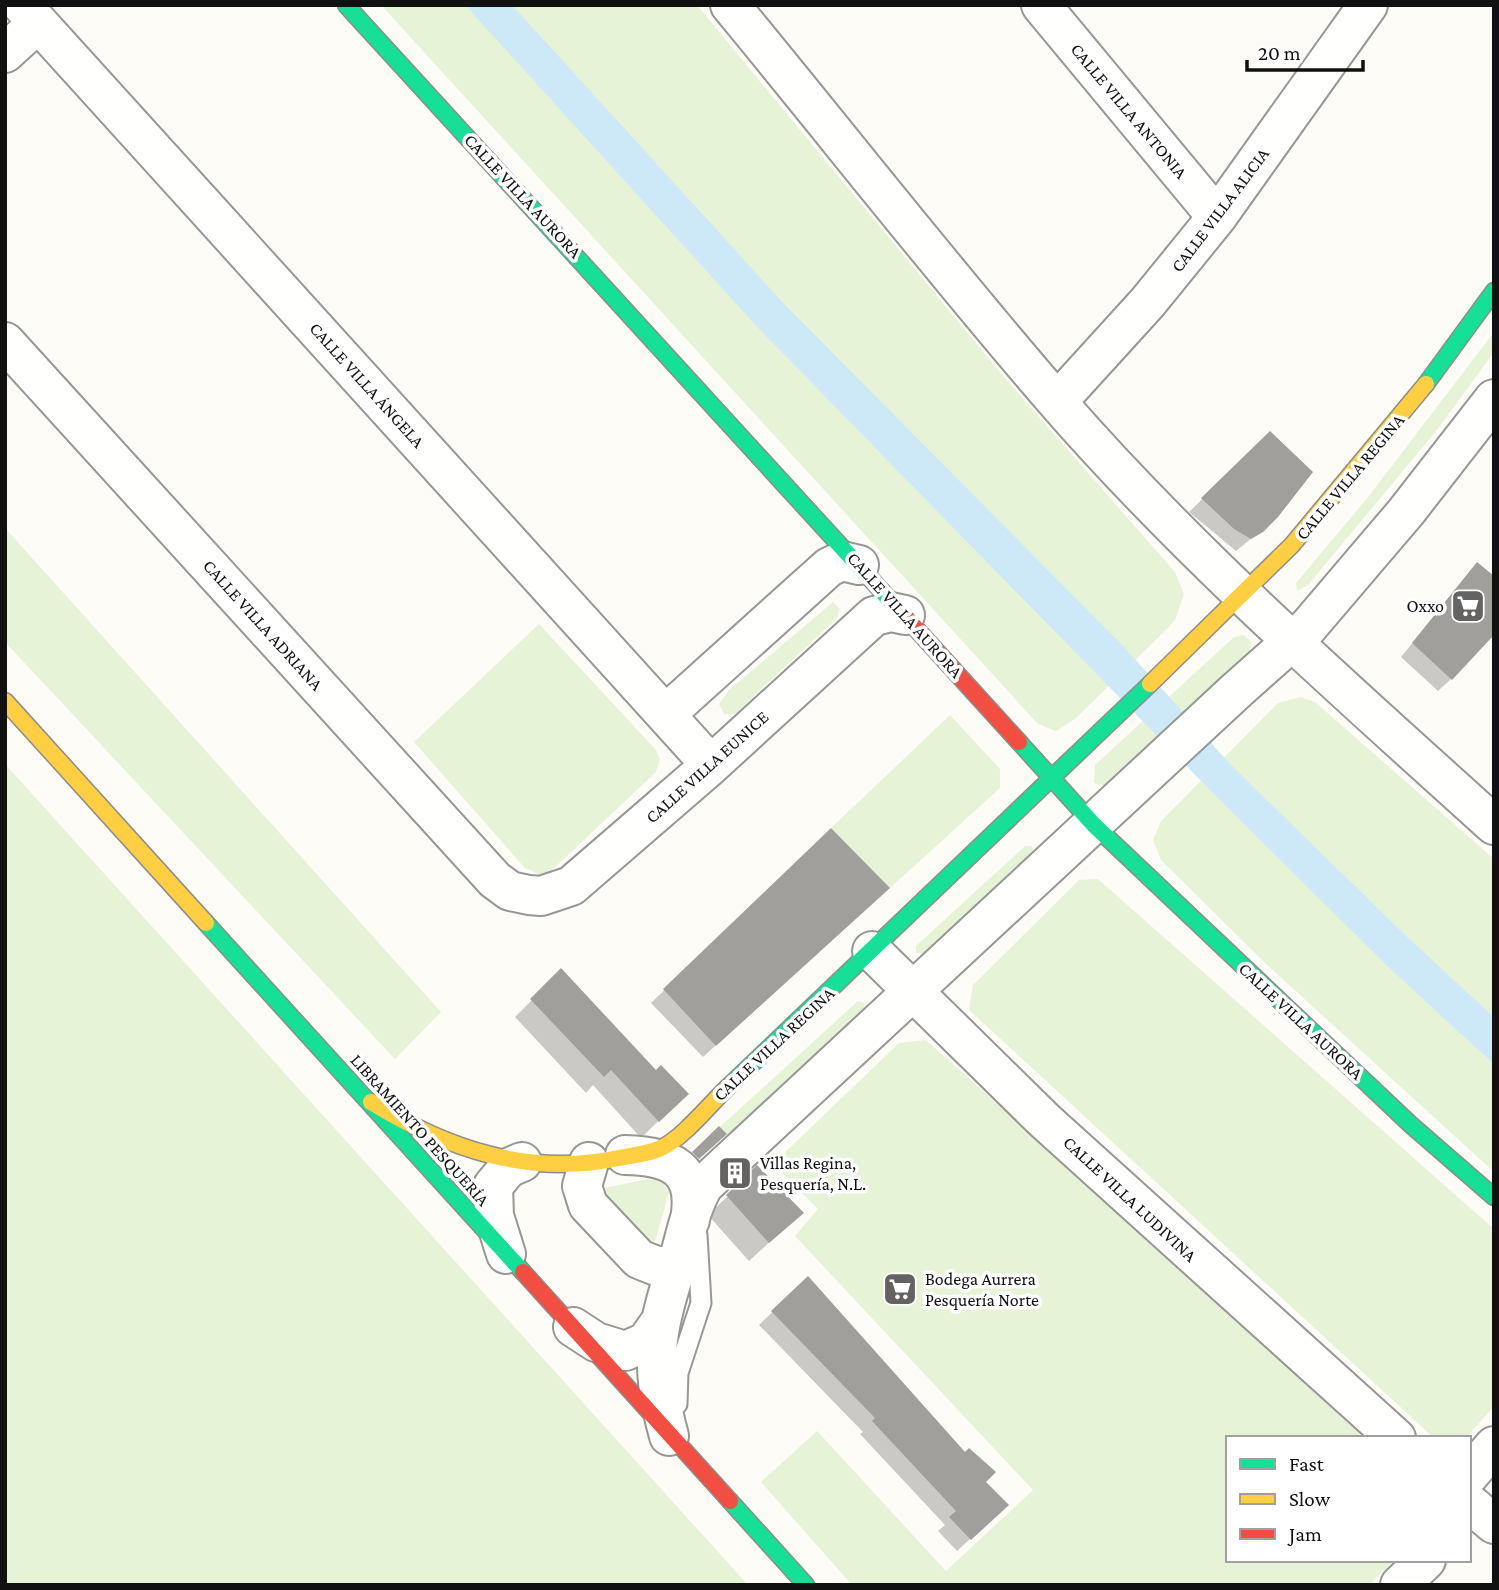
<svg xmlns="http://www.w3.org/2000/svg" width="1499" height="1590" viewBox="0 0 1499 1590" font-family="'Crimson Pro',serif">
<style>
.green{fill:#e7f3d7}
.water{fill:#cde8f7}
.shadow{fill:#0003}
.building{fill:#a19f9c}
.lines{fill:none;stroke-linecap:round;stroke-linejoin:round}
.lane-casing{stroke:#979795;stroke-width:23}
.street-casing{stroke:#979795;stroke-width:42}
.fast-casing{stroke:#8e8d8b;stroke-width:19}
.slow-casing{stroke:#8e8d8b;stroke-width:19}
.jam-casing{stroke:#8e8d8b;stroke-width:19}
.lane{stroke:#fffffe;stroke-width:19}
.street{stroke:#fffffe;stroke-width:38}
.fast{stroke:#16e098;stroke-width:16}
.slow{stroke:#ffcf43;stroke-width:16}
.jam{stroke:#f24e42;stroke-width:16}
.labels{text-anchor:middle;dominant-baseline:central;stroke-width:7;stroke-linejoin:round;paint-order:stroke}
.street-label{font-size:18px;fill:#111;stroke:#fff}
.poi-label{font-size:18px;fill:#111;stroke:#fff;text-anchor:start}
</style>
<rect width="100%" height="100%" fill="#fdfcf7"/>
<path class="green" d="M381,5H697L1004,377L1175,572L1184,594L1175,620L1167,629L1075,719L1056,731L1038,724Z
M1494,332V352L1437,430L1308,585L1297,591L1296,583L1369,496Z
M5,528L441,1012L395,1059L5,642Z
M833,602L840,609L836,619L742,707L735,714H724L719,704L728,691Z
M539,624L656,750L660,759L656,772L551,871L541,875L525,868L414,742Z
M1244,635L1251,642L1250,653L1106,786L1094,783L1095,765L1234,637Z
M1301,697L1315,702L1494,859V1172L1264,962L1161,860L1153,840L1161,821L1278,703Z
M950,715L1000,769V788L890,888L831,828Z
M5,764L748,1585H5Z
M1025,846H1032L1033,853L926,954L916,953V946Z
M1098,879L1494,1229V1406L1467,1437L1434,1438L969,1010L973,985L1079,880Z
M858,1001L864,1003V1010L728,1135L720,1127Z
M926,1040L1370,1438H1228V1560H1395L1369,1585H852L761,1482L817,1431L946,1571L1033,1490L795,1236L818,1209L773,1164L899,1043Z
M647,1179L662,1181L669,1193L655,1241L650,1242L603,1195L605,1188Z"/>
<path class="water" d="M465,5H512L786,306L1123,646L1231,765L1406,936L1494,1017V1064L1387,966L1208,788L761,331Z"/>
<path class="shadow" d="M1270,433L1263,529L1236,551L1189,512Z
M1477,564L1451,679L1438,691L1401,657Z
M831,831L875,900L703,1057L651,1003Z
M561,971L656,1072L686,1094L641,1138L593,1085L586,1093L515,1017Z
M757,1168L801,1213L749,1261L708,1215Z
M808,1278L965,1454L984,1482L994,1517L957,1551L938,1531L945,1525L860,1434L863,1432L759,1325Z"/>
<path class="building" d="M1270,431L1313,472L1278,517L1263,532L1251,539L1234,529L1201,498Z
M1477,562L1494,576V635L1452,680L1412,643Z
M831,828L890,888L716,1046L663,989Z
M561,968L656,1070L661,1065L689,1094L659,1122L611,1070L604,1077L530,999Z
M719,1126L727,1134L699,1159L692,1152Z
M757,1165L804,1213L769,1243L726,1195Z
M808,1276L965,1452L969,1448L996,1472L986,1482L1009,1505L971,1540L949,1517L956,1511L872,1421L875,1418L771,1311Z"/>
<g class="lines">
<g class="lane-casing">
<path id="lane" d="M677,1404L678,1373L701,1303L697,1235"/>
</g>
<g class="street-casing">
<path id="street" d="M22,5L711,765
M730,5C839,137 944,272 1056,401C1190,555 1344,689 1494,825
M1041,5L1217,217
M5,53L38,23
M5,342L495,880L510,891L529,895L541,896L571,886L711,765L874,616L891,612L905,615
M1057,402L1148,302L1217,217L1368,5
M667,713L829,567L842,561L859,565
M872,951L1044,1120L1396,1438
M625,1155C671,1156 699,1168 690,1220
M589,1162L582,1186L588,1205L639,1259L659,1267L677,1263
M506,1254L494,1216L493,1186L508,1168L522,1162
M573,1327L596,1342L625,1351L646,1342L658,1325
M669,1436C647,1356 657,1328 681,1251C687,1229 692,1205 704,1185L1237,690L1308,627L1406,512L1494,399
M1469,1475L1494,1446
M1469,1503L1494,1524
M1400,1585L1426,1560"/>
</g>
<g class="fast-casing">
<path id="fast" d="M346,5L900,611
M1426,384L1494,291
M1019,742L1094,825L1410,1124L1494,1197
M206,923L523,1272
M728,1087L1150,684
M730,1501L806,1585"/>
</g>
<g class="slow-casing">
<path id="slow" d="M1150,684L1292,545L1426,384
M5,701L206,923
M371,1102C447,1149 529,1177 619,1158C632,1155 649,1154 661,1148C682,1139 710,1104 728,1087"/>
</g>
<g class="jam-casing">
<path id="jam" d="M900,611L1019,742
M523,1272L730,1501"/>
</g>
<use href="#lane" class="lane"/>
<use href="#street" class="street"/>
<use href="#fast" class="fast"/>
<use href="#slow" class="slow"/>
<use href="#jam" class="jam"/>
</g>
<defs>
<g id="supermarket-square" transform="scale(1.75)"><rect x="-9" y="-9" width="18" height="18" rx="4" fill="#646362" stroke="#fff"/><path d="M-6-5.5h2.5l.6 2H6L4.5 2H-2.5L-4.4-4H-6ZM-1.5 3.2a1.3 1.3 0 1 0 .1 0ZM3 3.2a1.3 1.3 0 1 0 .1 0Z" fill="#fff"/></g>
<g id="building-square" transform="scale(1.75)"><rect x="-9" y="-9" width="18" height="18" rx="4" fill="#646362" stroke="#fff"/><path d="M-4-6H4V6H1V3H-1V6H-4ZM-2.5-4.3h1.7v1.8h-1.7ZM.8-4.3h1.7v1.8H.8ZM-2.5-1h1.7V.8h-1.7ZM.8-1h1.7V.8H.8Z" fill="#fff"/></g>
</defs>
<g fill-rule="evenodd">
<use href="#supermarket-square" x="1468" y="606"/>
<use href="#building-square" x="735" y="1173"/>
<use href="#supermarket-square" x="900" y="1289"/>
</g>
<g class="labels">
<g class="street-label">
<text transform="translate(1129 111) rotate(50)">CALLE VILLA ANTONIA</text>
<text transform="translate(523 196) rotate(47)">CALLE VILLA AURORA</text>
<text transform="translate(1220 210) rotate(-53)">CALLE VILLA ALICIA</text>
<text transform="translate(367 385) rotate(48)">CALLE VILLA ÁNGELA</text>
<text transform="translate(1350 477) rotate(-50)">CALLE VILLA REGINA</text>
<text transform="translate(905 615) rotate(48)">CALLE VILLA AURORA</text>
<text transform="translate(263 625) rotate(48)">CALLE VILLA ADRIANA</text>
<text transform="translate(707 767) rotate(-42)">CALLE VILLA EUNICE</text>
<text transform="translate(1301 1021) rotate(43)">CALLE VILLA AURORA</text>
<text transform="translate(774 1044) rotate(-43)">CALLE VILLA REGINA</text>
<text transform="translate(420 1130) rotate(48)">LIBRAMIENTO PESQUERÍA</text>
<text transform="translate(1130 1199) rotate(43)">CALLE VILLA LUDIVINA</text>
</g>
<g class="poi-label">
<text x="1444" y="606" text-anchor="end">Oxxo</text>
<text x="760" y="1163">Villas Regina,<tspan x="760" dy="21">Pesquería, N.L.</tspan></text>
<text x="925" y="1279">Bodega Aurrera<tspan x="925" dy="21">Pesquería Norte</tspan></text>
</g>
</g>
<rect width="1499" height="1590" fill="none" stroke="#111111" stroke-width="14"/>
<rect x="1226" y="1436" width="245" height="126" fill="#ffffff" stroke="#a0a0a0" stroke-width="2"/>
<rect x="1240" y="1459" width="35" height="10" fill="#16e098" stroke="#a0a0a0" stroke-width="2"/>
<text x="1289" y="1471" font-size="21" fill="#111111">Fast</text>
<rect x="1240" y="1494" width="35" height="10" fill="#ffcf43" stroke="#a0a0a0" stroke-width="2"/>
<text x="1289" y="1506" font-size="21" fill="#111111">Slow</text>
<rect x="1240" y="1529" width="35" height="10" fill="#f24e42" stroke="#a0a0a0" stroke-width="2"/>
<text x="1289" y="1541" font-size="21" fill="#111111">Jam</text>
<path d="M1247 60v10h116v-10" fill="none" stroke="#111111" stroke-width="3.5"/>
<text x="1258" y="60" font-size="21" fill="#111111" stroke="#ffffff" stroke-width="5" paint-order="stroke">20 m</text>
</svg>
